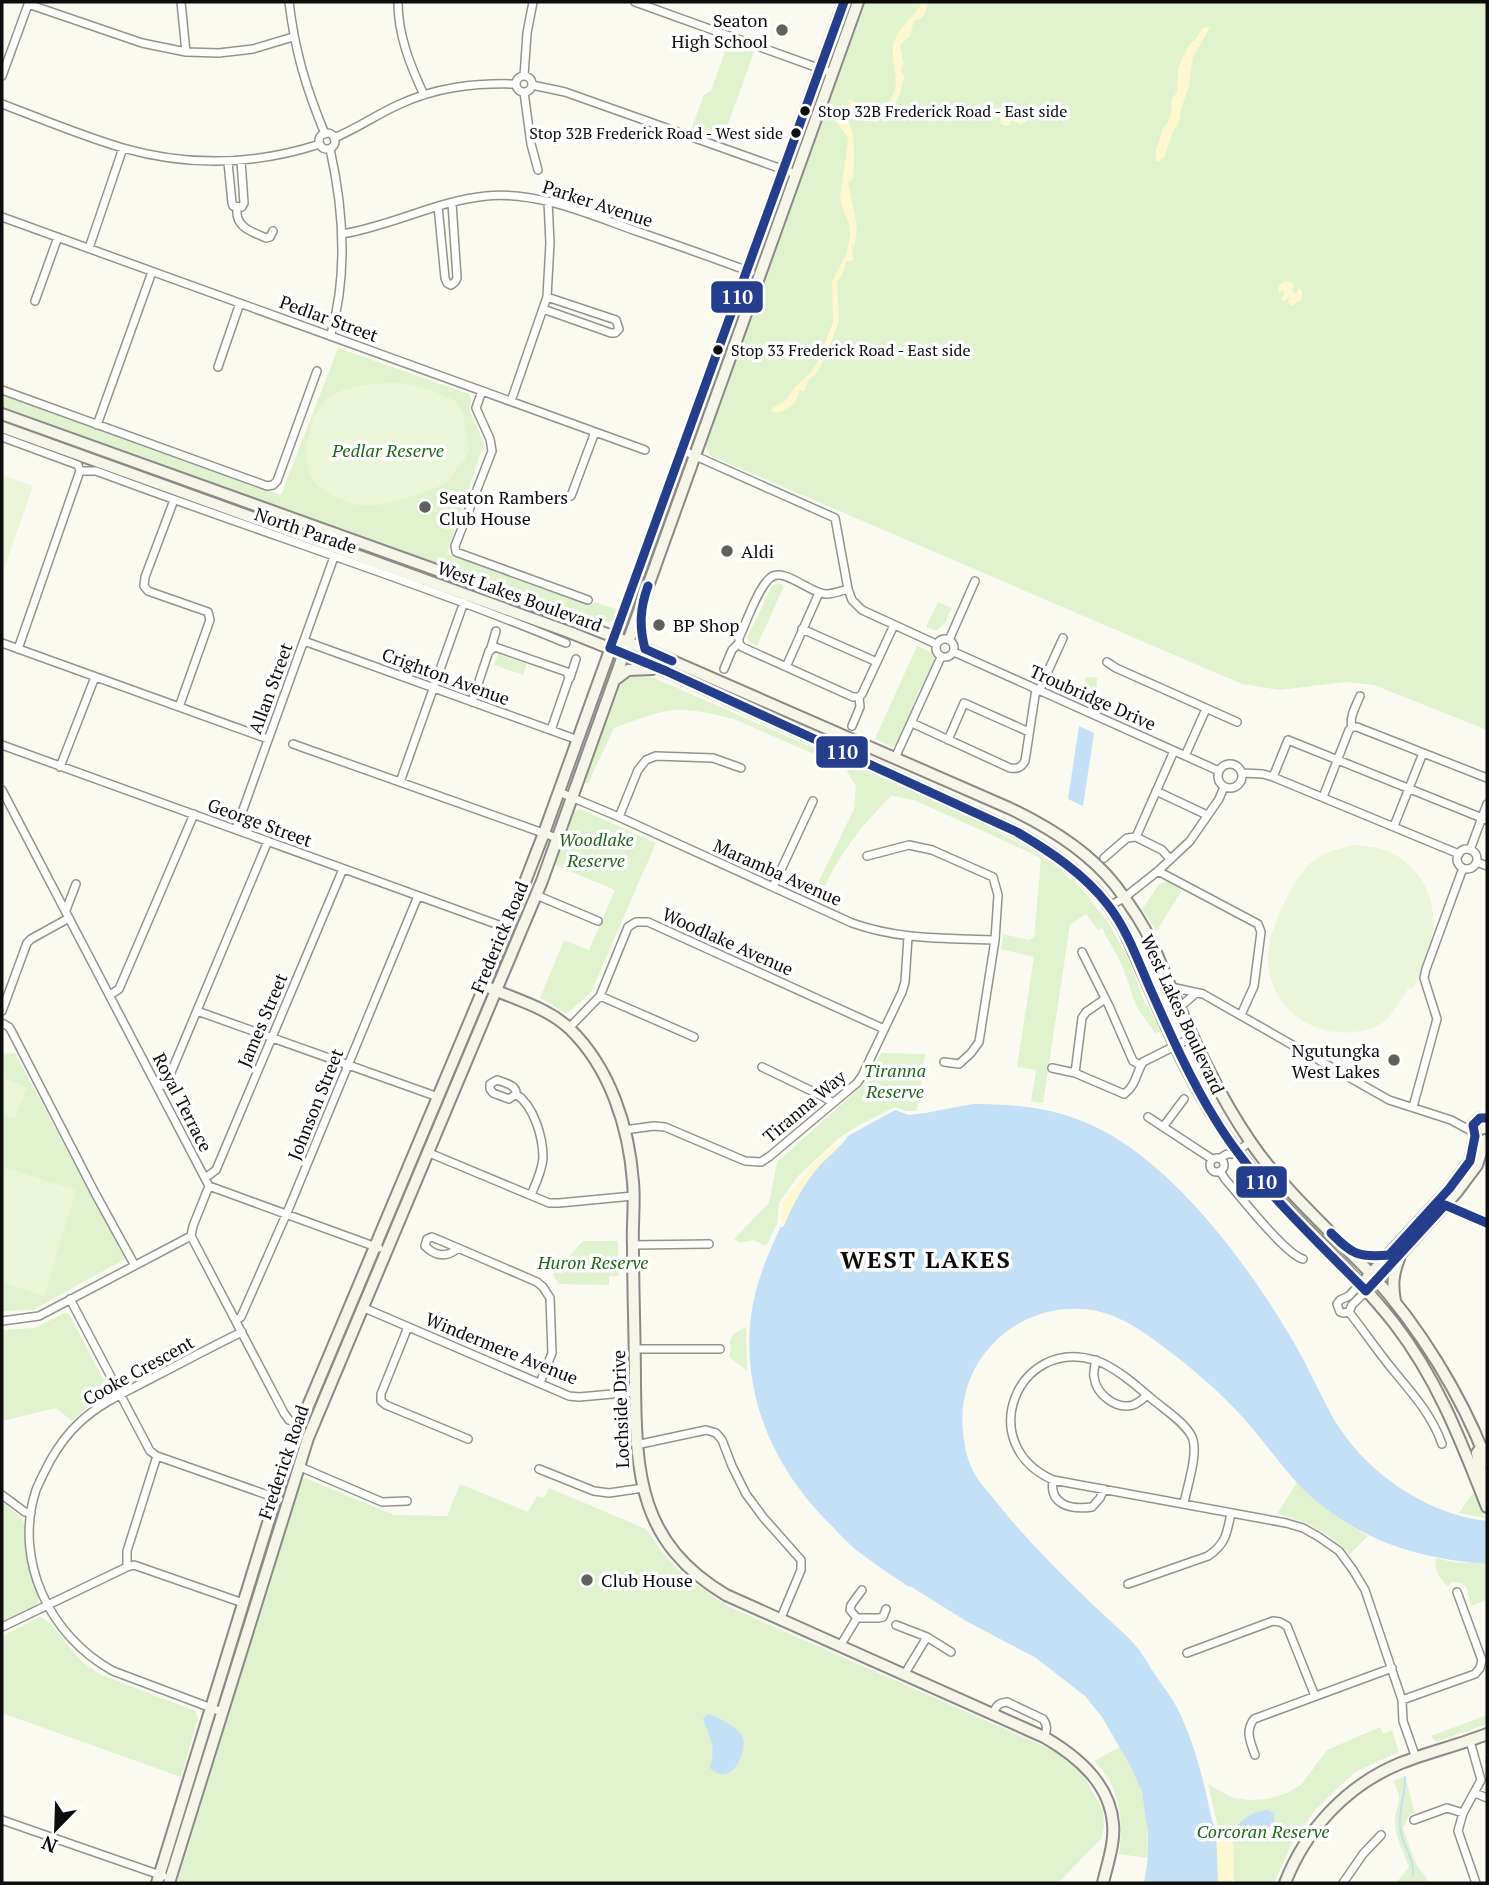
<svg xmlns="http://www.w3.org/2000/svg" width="1489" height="1885" viewBox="0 0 1489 1885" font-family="'PT Serif',serif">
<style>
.green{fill:#e0f2ce}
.sand{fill:#fdf8d0}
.pitch{fill:#ebf6d9}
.water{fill:#c4e0f7}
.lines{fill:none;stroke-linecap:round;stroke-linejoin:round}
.stream{stroke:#c4e0f7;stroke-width:2}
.street-casing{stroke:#94948f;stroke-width:10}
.secondary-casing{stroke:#8b8a86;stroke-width:14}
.street{stroke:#fefefd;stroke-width:7}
.secondary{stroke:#f5f5e8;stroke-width:10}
.bus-1-casing{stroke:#fff;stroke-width:14}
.bus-1{stroke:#243e8c;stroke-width:9}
.poi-dot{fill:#60605c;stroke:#fff;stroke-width:2.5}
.bus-dot{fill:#0d0d0d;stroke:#fff;stroke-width:2.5}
.labels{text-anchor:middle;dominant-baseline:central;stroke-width:7;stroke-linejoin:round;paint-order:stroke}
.bus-label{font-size:16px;fill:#0d0d0d;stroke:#fff;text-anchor:start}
.poi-label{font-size:18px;fill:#0d0d0d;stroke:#fff;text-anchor:start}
.street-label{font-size:18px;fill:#0d0d0d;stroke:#fff}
.park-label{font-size:18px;font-style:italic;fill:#206819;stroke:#fff}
.district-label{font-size:24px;font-weight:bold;letter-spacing:2px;fill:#0d0d0d;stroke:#fff}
.line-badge{stroke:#fff;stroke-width:2.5}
.badge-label{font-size:19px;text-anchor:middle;font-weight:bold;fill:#fff}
</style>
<rect width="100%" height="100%" fill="#fbfaf0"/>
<path class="green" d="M865,2H1487V730L1374,685L1345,682L1280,690L1242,684L709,455L706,446Z
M732,44L754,52L723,138L692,127L704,95L711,91L727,46Z
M338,348L469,394L471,399L470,412L484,443L447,554L587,604L591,605L595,602L621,611C612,624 604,625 589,622L128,455V452L114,447L113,449L2,409V395L281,495Z
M779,583L784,586L757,646L748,642L747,638L772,586Z
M938,602L952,608L945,623L936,631L926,627Z
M917,646L933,653L934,661L931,669L923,687L920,689L913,705L914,709L898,744L893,747L875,739Z
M498,654L527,664L523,675L494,665Z
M635,675L654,678C737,714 820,751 903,788C959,814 1018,836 1067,875V877L1070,880L1072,879L1092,900L1091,901L1108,922L1128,958L1146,1006H1148L1161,1032L1155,1033C1149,1024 1141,1015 1136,1005C1131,993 1128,980 1123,968C1117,954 1109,942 1102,928L1098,930L1086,914L1070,925L1043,1103L1031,1101L1036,1070L1017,1067L1034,957L1001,949L1003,934L1029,940L1034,937L1041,859L1031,853L914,800L891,796C864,823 841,851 825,886L818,883L854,809L856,786L845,768L734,719C717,715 691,708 673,710C653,713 633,721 614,728L588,784L584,782L621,684L624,680Z
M1086,677L1097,678L1096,699L1094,703L1081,697Z
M580,809L656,843L591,992L567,1014L540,998L564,940L589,950L615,890L555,865L574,812Z
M1167,881L1182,890L1157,931L1142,910L1159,884Z
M15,1053L125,1259L33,1310L2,1311V1054Z
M881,1053L925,1054L917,1111H906L895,1107L857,1126L839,1138L798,1176L779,1203L777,1224L766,1246L753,1240L741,1243L734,1239L769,1203L777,1162L861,1087L867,1081Z
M583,1241H618L619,1276H609V1285L558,1284L553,1274Z
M64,1313L69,1314L106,1384L95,1389L100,1398L94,1401L72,1421L56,1408L2,1421V1330L35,1328Z
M746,1327L747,1371L729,1357L731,1347L729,1343L733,1334Z
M305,1478L394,1515L447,1516L460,1484L528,1512L537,1496L544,1498L549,1488L646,1529L663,1553L685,1577L683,1579L687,1582L689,1580L727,1606L1014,1733L1056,1752L1078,1765L1103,1811L1104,1826L1102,1838L1058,1883H177L301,1480Z
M1297,1482C1318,1504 1341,1521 1368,1536L1350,1554C1327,1531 1309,1522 1277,1514Z
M1476,1492L1485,1518L1459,1513L1472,1494Z
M2,1502L22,1518L25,1526L28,1563L39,1600L37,1604L33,1607L2,1621Z
M1436,1558L1452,1562L1487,1564V1600L1471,1606L1467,1589L1462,1583L1452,1582L1448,1587C1440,1578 1434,1571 1436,1558Z
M40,1617C52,1621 68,1647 79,1658C86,1665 93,1670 102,1675L195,1711L198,1718L181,1777L2,1713V1636Z
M1487,1715V1724L1436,1742L1431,1736Z
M1380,1727L1383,1734L1392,1730L1399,1752L1355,1772L1316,1809L1292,1843L1274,1883H1234L1233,1839L1217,1823L1208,1784L1233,1798L1250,1800L1268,1799L1287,1793L1301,1785L1327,1750Z
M1120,1747C1128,1761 1137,1776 1142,1792C1147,1813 1148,1836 1148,1858L1119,1854C1124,1820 1120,1786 1094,1761Z
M1405,1776L1415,1813L1409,1815L1403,1829L1416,1864L1430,1883H1396L1409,1867C1404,1854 1396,1838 1395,1824C1394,1803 1406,1805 1393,1781Z"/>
<path class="sand" d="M922,2H927C927,12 924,19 914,21L910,36L902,43L900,46L904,64L901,71L905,77C899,89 902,102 889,109L887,121L883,122L880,117L878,122C866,120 855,116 848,106L849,99C856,101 862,109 872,112C878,111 881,109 886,105C906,84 888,64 894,42C898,28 915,16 922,2Z
M1208,27L1210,28L1193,57L1189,86L1181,109L1179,122L1172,134L1165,156L1159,161H1156V150L1163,128L1167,124L1171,113L1172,99L1177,92L1178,68L1187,49L1192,41H1195L1202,29Z
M1018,105L1025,109L1020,116H1025L1027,112L1030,113V117L1025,123L1020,125L1011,118L1009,125L1006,126L1001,124L1000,118L1005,114L1006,107H1009L1011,112Z
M845,117C857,129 854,162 853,179L848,182L857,227L855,244L852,247L853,260L846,262L842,276L837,281L839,321L828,351L825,353L823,362L816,374L809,379L804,392L799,390C799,404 787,410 775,413L771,411L772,408L786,400L795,387L811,372L819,359L833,322L832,282L847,252L850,235L849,224L842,207L840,197L848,142L847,136L836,121L838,118Z
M1285,281L1294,283L1291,292L1293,291L1295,294H1297L1298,288L1302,291V299L1291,306L1288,302L1289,297L1285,301L1281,300L1284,294L1283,290L1279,293L1278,292L1279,285Z
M838,1144L841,1146L785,1225L781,1221L783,1202L812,1165Z
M1216,1829L1233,1839L1234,1883H1218Z"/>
<path class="pitch" d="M397,382L430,390L456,401L464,417L469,450L465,459L445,484L413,496L375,506L356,505L337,498L319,487L309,475L306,448L314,416L328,397L343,390L363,385Z
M2,475L33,486L2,575Z
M1353,845C1363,846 1375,846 1385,850C1417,862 1437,896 1433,929C1431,949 1422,969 1414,987L1408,989C1402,998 1395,1011 1387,1019C1379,1028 1364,1031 1353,1032C1310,1037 1270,1006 1268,962C1267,940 1278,914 1288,895C1306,862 1315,854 1353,845Z
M2,1069L6,1071L4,1079L27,1087L15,1119L2,1114Z
M6,1168L76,1190L44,1296L2,1282V1183Z"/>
<path class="water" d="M1079,726L1094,733L1083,806L1068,799Z
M973,1104C1013,1104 1050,1107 1087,1123C1172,1159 1252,1269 1297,1348C1309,1369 1319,1392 1331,1414C1361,1469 1424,1514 1487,1521V1564C1422,1559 1366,1543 1315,1500C1288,1477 1269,1447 1246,1421C1224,1396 1199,1374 1173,1354C1149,1336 1127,1318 1097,1311C1024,1296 955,1356 963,1431C964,1444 967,1459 973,1471C979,1483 989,1492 997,1503C1025,1538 1057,1570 1089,1601C1104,1616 1122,1630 1136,1646C1142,1653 1147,1662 1152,1670C1159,1681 1168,1692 1175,1704C1194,1739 1204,1782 1212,1821L1216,1828L1218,1883H1144L1148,1858V1833L1142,1792L1131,1767L1102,1717L1085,1696L1036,1658L966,1621L910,1586L909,1587C891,1575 873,1563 856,1550C848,1543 840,1535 833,1527C774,1470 739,1393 752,1309C757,1280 768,1254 780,1228L784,1226C793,1204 805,1182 821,1164C830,1155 841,1147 848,1136L895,1110L909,1115L925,1113Z
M708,1714C718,1717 735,1726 741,1734C751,1748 731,1790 710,1768C716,1744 711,1742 703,1719L705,1716Z
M1268,1810L1274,1813C1277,1833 1264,1824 1253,1829C1250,1830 1246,1833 1242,1834L1238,1826C1244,1816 1257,1811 1268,1810Z"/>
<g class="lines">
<path class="stream" d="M1405,1777C1406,1794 1398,1811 1400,1827C1401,1845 1414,1855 1413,1875"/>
<g class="street-casing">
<path id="street" d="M181,2L186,52
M289,2C295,52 306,88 325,134
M398,2C398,35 410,65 424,95
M635,2L832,73
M28,4L142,43L186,52L219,53L253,49L293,37
M2,76L29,2
M524,76L527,33L533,2
M516 84a8 8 0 1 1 16 0a8 8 0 1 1-16 0Z
M532,85L565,92L796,174
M524,92L531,144L538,170
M2,104C42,119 82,136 123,148C189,167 255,165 320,144
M319 141a8 8 0 1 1 16 0a8 8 0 1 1-16 0Z
M334,138C356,129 376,115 398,105C436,87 474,83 516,84
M330,149C344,211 348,273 331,334
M228,162L232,203L233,206L242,207L244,203L241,161
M438,206L445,278L447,283L451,285L455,282L457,278L452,203
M237,208C235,227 250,231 266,238L270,237L273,231
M2,217L645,450
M342,234C391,226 437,201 486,196C537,191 588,214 636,231C674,244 713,258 751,272
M89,248L123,148
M35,301L58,237
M543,309L611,333H615L619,329L616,320L547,297
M218,367L240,303
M2,390L267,486L273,485L277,481L317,371
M482,391L476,408L490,439L492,451L455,546L456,552L588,600
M511,401L547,297L550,243L548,201
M97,425L152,272
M2,437L78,465L80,471
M682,450L835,518L848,589L852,600L862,610L936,644
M80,471H96L107,475C260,532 415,581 566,643
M571,496L595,432
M174,500L145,577L144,586L148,591L208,612L210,620L179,707
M802,629L877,662
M936 648a9 9 0 1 1 18 0a9 9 0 1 1-18 0Z
M949,640L975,581
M304,641L578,740
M2,643L268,739
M739,643L742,647L853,697H859
M18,649L80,471
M490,651L496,631
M954,652L1219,771
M1107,662L1116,668L1237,722
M786,667L819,593
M724,669L732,650L739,643V638C746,623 758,588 770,578C783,566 811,594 826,594C833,594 841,591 848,589
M570,678L576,659
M1039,691L1063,638
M472,702L489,651L495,647L567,672L569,678L551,730
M912,723L1010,768C1017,769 1021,768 1025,761L1036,689
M852,726L860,707L859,697L862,694L894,625
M1352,727H1357L1487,778
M1352,727C1349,717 1356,706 1360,696
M948,740L964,703L1029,732
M293,744L557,838
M2,745L507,928
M1185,756L1206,709
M895,758L941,657
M1218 776a12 12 0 1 1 24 0a12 12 0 1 1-24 0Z
M60,767L95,677
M1242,773L1263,774L1273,777L1459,854
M1273,777L1288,740L1487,820
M400,782L464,602
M2,790L209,1186L193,1226L191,1236L284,1413L289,1420L300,1425
M1156,791L1207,815
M559,792L619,817L852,923C900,940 944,938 995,940
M1323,797L1349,730L1352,727
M619,817L638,770L646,760L656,756L713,758L741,768
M1394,826L1423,753
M236,829L334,557
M1136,837L1174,751
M1457 859a10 10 0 1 1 20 0a10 10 0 1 1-20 0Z
M1470,850L1487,804
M867,856L909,845L932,850L993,877L998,895L995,940L979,1042L971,1053L959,1064L944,1062
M1104,858L1127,838L1136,837L1162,850L1170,859
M1477,862L1487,866
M1158,871L1258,924L1261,932L1254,986L1241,1015
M773,887L813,801
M536,895L598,921
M1109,906L1124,898L1158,871L1190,841L1219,799L1224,787
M66,910L76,884
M1082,952L1109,1006L1133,1061L1140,1065
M1171,987L1203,994L1389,1100L1451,1120L1473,1132
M110,995L119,989L194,814
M600,996L694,1037
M1180,1007L1196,993
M2,1011L27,943L31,939L69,918
M197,1011L438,1097
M2,1023L9,1027L12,1032L95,1193L134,1264
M569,1028L600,996L628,927L636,922H648L884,1029
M762,1067L824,1097L833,1103
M1052,1068L1075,1073L1124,1094C1136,1086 1136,1073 1143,1062L1193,1037
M1075,1073L1082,1018L1086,1012L1105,999
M158,1088L167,1082L268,841
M516,1094L509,1099L493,1093L490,1089V1084L497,1080C505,1083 517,1085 516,1094C534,1106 543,1137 543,1158C542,1171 536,1183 531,1195
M1413,1107L1437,1019L1424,978L1426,969L1463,868
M1148,1117L1212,1159
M1163,1127L1184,1099
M624,1130L654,1126L665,1127L745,1161L761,1162L770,1156L857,1083L862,1076L902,992L905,982L908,937
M427,1152L549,1203H559L633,1196
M1210 1165a7 7 0 1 1 14 0a7 7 0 1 1-14 0Z
M1220,1158L1227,1154H1233L1250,1142
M1220,1171L1225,1179C1240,1196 1285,1254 1303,1259
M205,1178L216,1170L343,869
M209,1186L379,1248
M633,1245L709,1244
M457,1249C446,1258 435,1256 425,1246L427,1239L432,1237L444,1242L537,1282L543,1287L550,1298L552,1353L540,1383
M70,1299L150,1451L157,1456L279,1499
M362,1307L569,1396L579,1397L635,1392
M1349,1312C1364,1331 1378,1352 1393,1370C1412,1393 1432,1415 1442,1444
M1349,1312L1343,1313L1340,1312L1337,1304L1340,1300L1349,1296L1360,1284
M1349,1312L1352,1305L1366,1291
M236,1320L241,1317L289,1208L418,896
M2,1321L39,1316L191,1236
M408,1327L381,1394V1401L386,1405L468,1439
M635,1349H720
M1096,1360C1095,1366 1093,1371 1094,1377C1096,1394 1116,1410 1133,1405C1138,1403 1143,1399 1147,1395
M636,1445L706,1430L716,1433L722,1440L732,1466L746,1494L763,1517L801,1560V1570L780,1620
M298,1466L382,1502L407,1501
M539,1469L594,1491L609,1493L643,1488
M1053,1480C1049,1505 1071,1510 1092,1507L1100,1498L1104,1489
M2,1495L25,1512L31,1513
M1184,1503C1187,1487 1200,1450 1191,1435C1183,1421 1164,1409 1152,1399C1137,1386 1113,1365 1094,1360C1018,1337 973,1444 1053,1480L1286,1523L1303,1528L1319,1537L1339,1551L1353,1570L1365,1590L1402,1700L1403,1721L1416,1758
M127,1567V1551L157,1456
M1128,1584L1208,1556C1226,1544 1227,1533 1231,1513
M862,1590L851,1605L850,1610L857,1618H879L883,1617L886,1609
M896,1625L927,1637L951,1652
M2,1627L127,1567L134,1565L243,1603
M840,1646L857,1618
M1187,1653L1273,1621L1280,1622L1287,1626L1315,1696
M904,1675L927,1637
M1402,1700L1475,1674L1480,1668L1482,1660L1457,1592
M222,1712L113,1671C50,1637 13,1560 36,1490C40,1480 45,1471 50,1461C58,1447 67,1434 79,1423C101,1402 130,1390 156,1376C185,1361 213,1346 242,1332
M993,1714C996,1706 998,1703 1007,1702L1043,1719C1048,1726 1047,1730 1044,1737
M1470,1741L1481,1780L1463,1813L1458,1831L1476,1883
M1255,1755C1250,1741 1245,1731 1254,1719L1392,1668
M1475,1793L1487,1798
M2,1820L163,1876
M1414,1820L1447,1808L1463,1813
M1343,1883L1363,1854L1381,1835"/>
</g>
<g class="secondary-casing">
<path id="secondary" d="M2,414L528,603L645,649L1009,808C1047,826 1088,851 1115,885C1129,903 1142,922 1152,943C1158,957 1164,972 1170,986C1194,1040 1217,1093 1250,1141C1283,1190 1331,1231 1371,1274C1419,1326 1462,1396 1487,1462
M2,427L569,632L666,671L1017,832C1050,851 1086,875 1109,906C1115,914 1119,922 1124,930C1158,1005 1187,1085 1237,1151C1284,1213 1346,1262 1394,1323C1438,1380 1461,1441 1487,1507
M640,617L641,637L645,649
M616,679L628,670L652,669
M490,988C517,1000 548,1008 570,1029C610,1068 629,1127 633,1182C635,1203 632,1225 633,1246C633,1292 635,1338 635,1384C636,1475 639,1543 726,1595L1044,1737C1077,1756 1110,1783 1113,1824C1115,1843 1107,1865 1103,1883
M1353,1253L1375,1258L1388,1255
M1367,1278L1449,1189L1470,1161L1475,1136L1473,1125L1480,1118H1487
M1373,1284L1456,1193L1477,1165L1485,1140
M1395,1301C1392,1285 1393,1274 1399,1259
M1482,1447L1477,1453L1485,1487
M157,1883L276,1497L300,1425L485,985L544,833L844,2
M169,1883L308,1438L542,881L858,2
M1285,1883C1306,1829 1347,1785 1401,1763C1429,1752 1459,1745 1487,1734"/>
</g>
<use href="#street" class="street"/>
<use href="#secondary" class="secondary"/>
<g class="bus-1-casing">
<path id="bus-1" d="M844,2L610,648L666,671L1017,832C1051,852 1084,874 1108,905C1126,928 1137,958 1149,986C1169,1031 1189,1077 1215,1119C1253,1182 1314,1238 1366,1291L1445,1205L1487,1223
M648,586C640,608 639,626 645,649L672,661
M1331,1233C1352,1254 1358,1258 1389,1255L1449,1189L1470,1161L1475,1136L1473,1125L1480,1118H1487"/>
</g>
<use href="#bus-1" class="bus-1"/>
</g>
<g class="poi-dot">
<circle cx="782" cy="30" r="7"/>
<circle cx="425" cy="507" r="7"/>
<circle cx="727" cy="551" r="7"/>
<circle cx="659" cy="625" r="7"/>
<circle cx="1394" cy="1060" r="7"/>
<circle cx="587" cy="1580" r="7"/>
</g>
<g class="bus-dot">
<circle cx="805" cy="111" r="6"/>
<circle cx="796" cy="133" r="6"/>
<circle cx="718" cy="350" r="6"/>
</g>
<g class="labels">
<g class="bus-label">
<text x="818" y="111">Stop 32B Frederick Road - East side</text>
<text x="783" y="133" text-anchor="end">Stop 32B Frederick Road - West side</text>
<text x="731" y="350">Stop 33 Frederick Road - East side</text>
</g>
<g class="poi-label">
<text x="768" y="20" text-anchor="end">Seaton<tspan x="768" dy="21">High School</tspan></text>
<text x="439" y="497">Seaton Rambers<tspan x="439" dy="21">Club House</tspan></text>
<text x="741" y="551">Aldi</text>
<text x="673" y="625">BP Shop</text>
<text x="1380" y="1050" text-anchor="end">Ngutungka<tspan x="1380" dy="21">West Lakes</tspan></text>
<text x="601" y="1580">Club House</text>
</g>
<g class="street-label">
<text transform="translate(598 203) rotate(18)">Parker Avenue</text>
<text transform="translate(329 318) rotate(20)">Pedlar Street</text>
<text transform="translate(306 530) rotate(19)">North Parade</text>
<text transform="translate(520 596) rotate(20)">West Lakes Boulevard</text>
<text transform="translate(446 676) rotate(20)">Crighton Avenue</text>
<text transform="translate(270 688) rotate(-70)">Allan Street</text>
<text transform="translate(1093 697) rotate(24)">Troubridge Drive</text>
<text transform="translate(260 822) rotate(20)">George Street</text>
<text transform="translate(778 872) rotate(24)">Maramba Avenue</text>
<text transform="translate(499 937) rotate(-67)">Frederick Road</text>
<text transform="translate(728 941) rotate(24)">Woodlake Avenue</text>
<text transform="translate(1183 1014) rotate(65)">West Lakes Boulevard</text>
<text transform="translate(262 1020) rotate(-67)">James Street</text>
<text transform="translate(183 1102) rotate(63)">Royal Terrace</text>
<text transform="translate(315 1104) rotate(-68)">Johnson Street</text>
<text transform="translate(804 1106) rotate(-40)">Tiranna Way</text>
<text transform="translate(502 1348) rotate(22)">Windermere Avenue</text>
<text transform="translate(138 1370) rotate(-29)">Cooke Crescent</text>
<text transform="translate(620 1409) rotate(-92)">Lochside Drive</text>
<text transform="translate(283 1462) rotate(-71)">Frederick Road</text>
</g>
<g class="park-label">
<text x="388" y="450">Pedlar Reserve</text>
<text x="596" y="839">Woodlake<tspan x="596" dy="21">Reserve</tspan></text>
<text x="895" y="1070">Tiranna<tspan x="895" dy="21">Reserve</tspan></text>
<text x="593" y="1262">Huron Reserve</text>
<text x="1263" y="1831">Corcoran Reserve</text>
</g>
<g class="district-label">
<text x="926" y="1259">WEST LAKES</text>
</g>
</g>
<g class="line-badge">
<rect x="710" y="280" width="54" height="34" rx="7" fill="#243e8c"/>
<rect x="815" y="735" width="54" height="34" rx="7" fill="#243e8c"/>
<rect x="1235" y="1165" width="53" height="34" rx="7" fill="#243e8c"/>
</g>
<g class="badge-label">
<text x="737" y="304">110</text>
<text x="842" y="759">110</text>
<text x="1261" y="1189">110</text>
</g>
<rect width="1489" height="1885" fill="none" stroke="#0d0d0d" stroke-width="7"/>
<g transform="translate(56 1829) rotate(203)" stroke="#ffffff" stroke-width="5" paint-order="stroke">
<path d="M0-5L12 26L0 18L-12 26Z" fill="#0d0d0d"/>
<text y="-10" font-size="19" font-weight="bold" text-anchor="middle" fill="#0d0d0d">N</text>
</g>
</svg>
